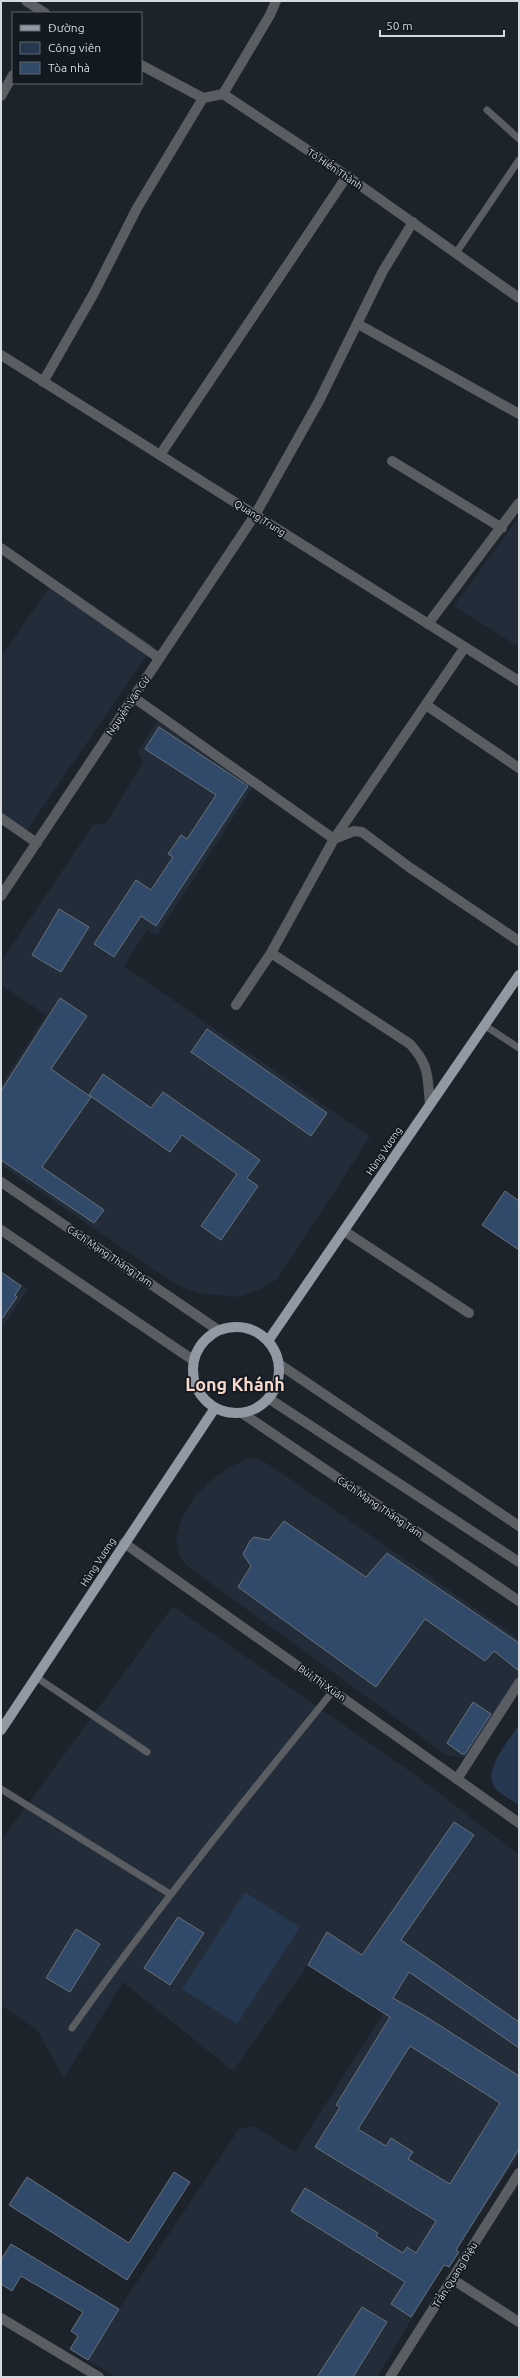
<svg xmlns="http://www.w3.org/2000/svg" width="520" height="2378" viewBox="0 0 520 2378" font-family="Ubuntu,sans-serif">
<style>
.built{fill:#232d39}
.green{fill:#26384f}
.building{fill:#324a69;stroke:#68707a;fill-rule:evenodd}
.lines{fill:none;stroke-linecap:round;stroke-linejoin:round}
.service{stroke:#5a5d62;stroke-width:7}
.minor{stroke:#5a5d62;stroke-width:10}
.tertiary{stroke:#5a5d62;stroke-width:10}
.primary{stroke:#9299a2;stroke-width:10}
.labels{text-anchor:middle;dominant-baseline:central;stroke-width:3.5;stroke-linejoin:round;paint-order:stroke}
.street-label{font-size:10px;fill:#d6dbe0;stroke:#131921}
.town-label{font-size:18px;font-weight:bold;fill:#f9d9cb;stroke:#131921}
</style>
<rect width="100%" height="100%" fill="#1d232b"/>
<path class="built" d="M519,517V647L454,606Z
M55,579L153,646L27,830L1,812V657Z
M157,721L255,784L157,935L147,930L124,966L370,1137L277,1279L259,1290L238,1297L197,1293L177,1285L1,1165V1085L46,1015L1,985V962L93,825L106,823L143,763L138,752Z
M1,1270L28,1289L1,1329Z
M256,1458L270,1465L519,1639V1682L467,1758L448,1756L186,1565L179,1554L176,1539L181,1520L195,1496L217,1476L232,1466L248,1459Z
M173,1606L418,1777L519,1855V2155L456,2250L459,2252L449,2267L444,2265L377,2377H116L88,2360L119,2309L239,2129L254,2126L295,2152L404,1981L327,1933L308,1965L233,2071L123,1982L64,2078L37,2030L1,2005V1841Z"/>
<path class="green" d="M519,1725V1805C512,1800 498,1794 494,1786C483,1769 510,1739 519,1725Z
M245,1892L300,1927L237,2024L182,1989Z"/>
<path class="building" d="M159,727L248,786L156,926L141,916L114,957L94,944L136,880L151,890L173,857L168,854L181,835L187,839L216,795L145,749Z
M59,909L89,927L61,972L32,955Z
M60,998L87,1016L51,1069L91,1097L42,1167L104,1210L94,1223L1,1160V1091Z
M207,1029L327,1113L311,1136L191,1052Z
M103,1074L151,1108L163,1092L260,1160L247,1178L258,1186L221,1240L201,1226L237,1174L182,1135L170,1152L89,1095Z
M505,1191L519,1201V1250L482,1225Z
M1,1272L21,1286L15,1295L17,1297L1,1320Z
M284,1521L366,1577L387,1553L519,1643V1671L494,1651L485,1661L425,1619L376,1687L238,1587L251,1566L243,1554L250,1541L254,1537L269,1540Z
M473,1702L491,1714L465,1754H462L447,1743Z
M454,1822L474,1835L401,1940L519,2022V2048L409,1972L393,1998L428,2018L519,2076V2149L456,2250L459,2252L449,2267L444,2265L411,2317L391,2304L405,2282L291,2211L305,2188L378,2233L376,2236L403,2253L407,2247L416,2253L436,2221L315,2147L340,2107L336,2105L390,2017L308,1965L327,1932L362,1955ZM410,2046L500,2103L450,2184L408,2159L413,2152L391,2138L386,2146L358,2129Z
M178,1917L204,1933L170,1985L144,1968Z
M76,1929L100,1944L70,1992L46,1978Z
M174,2172L190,2182L127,2280L9,2205L27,2177L129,2243Z
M11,2244L119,2309L88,2360L70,2349L78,2336L71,2331L83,2312L21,2276L12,2291L1,2284V2260Z
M362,2307L387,2322L353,2377H317Z"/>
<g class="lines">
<path class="service" d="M487,110L519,139
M456,253L519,160
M484,1025L519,1048
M36,1677L147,1752
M1,1789L170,1894
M72,2028C154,1912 243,1802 333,1691"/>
<path class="minor" d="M26,1L45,13
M141,65L203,98L223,94L347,176L519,298
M223,94L270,15L276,1
M1,96L13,75
M358,324L519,414
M43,382L94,293L137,208L203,98
M160,455L347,176
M392,461L502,528
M255,515L319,401L383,271L413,222
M1,548L159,658
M428,624L519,503
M133,697L334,839L354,831L362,832L409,867L519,941
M426,705L519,768
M1,818L37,843
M271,953L410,1044C430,1066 427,1076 430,1104
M236,1005L271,953L334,839L465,647
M344,1231L469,1313
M279,1364L519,1526
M268,1398L519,1562
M242,1413L519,1601
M457,1779L519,1683
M452,2279L519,2322"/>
<path class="tertiary" d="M1,355L519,681
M1,896L255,515
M1,1182L218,1330
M1,1230L193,1360
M124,1543L519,1823
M1,2318L99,2377
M390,2377L519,2173"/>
<path class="primary" d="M193 1370a43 43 0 1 1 86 0a43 43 0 1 1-86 0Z
M268,1341L519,975
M1,1730L215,1408"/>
</g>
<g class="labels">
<g class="street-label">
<text transform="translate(335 169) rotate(34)">Tô Hiến Thành</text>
<text transform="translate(260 518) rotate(32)">Quang Trung</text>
<text transform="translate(128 706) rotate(-56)">Nguyễn Văn Cừ</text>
<text transform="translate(384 1151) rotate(-56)">Hùng Vương</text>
<text transform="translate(110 1256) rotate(34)">Cách Mạng Tháng Tám</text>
<text transform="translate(380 1507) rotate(34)">Cách Mạng Tháng Tám</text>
<text transform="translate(98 1562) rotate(-57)">Hùng Vương</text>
<text transform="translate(322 1683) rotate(35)">Bùi Thị Xuân</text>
<text transform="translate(455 2275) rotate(-58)">Trần Quang Diệu</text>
</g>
<g class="town-label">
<text x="235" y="1384">Long Khánh</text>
</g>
</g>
<rect width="520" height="2378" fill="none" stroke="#d6dbe0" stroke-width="4"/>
<rect x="12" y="12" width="130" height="72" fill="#131921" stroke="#61676d"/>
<rect x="20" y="25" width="20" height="6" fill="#9299a2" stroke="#61676d"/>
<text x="48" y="32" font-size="12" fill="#d6dbe0">Đường</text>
<rect x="20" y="42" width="20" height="12" fill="#26384f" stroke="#61676d"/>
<text x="48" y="52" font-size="12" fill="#d6dbe0">Công viên</text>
<rect x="20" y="62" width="20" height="12" fill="#324a69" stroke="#61676d"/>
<text x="48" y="72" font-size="12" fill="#d6dbe0">Tòa nhà</text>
<path d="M380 30v6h124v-6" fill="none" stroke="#d6dbe0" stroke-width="2"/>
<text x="386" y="30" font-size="12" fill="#d6dbe0" stroke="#131921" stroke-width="3" paint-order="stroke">50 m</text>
</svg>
